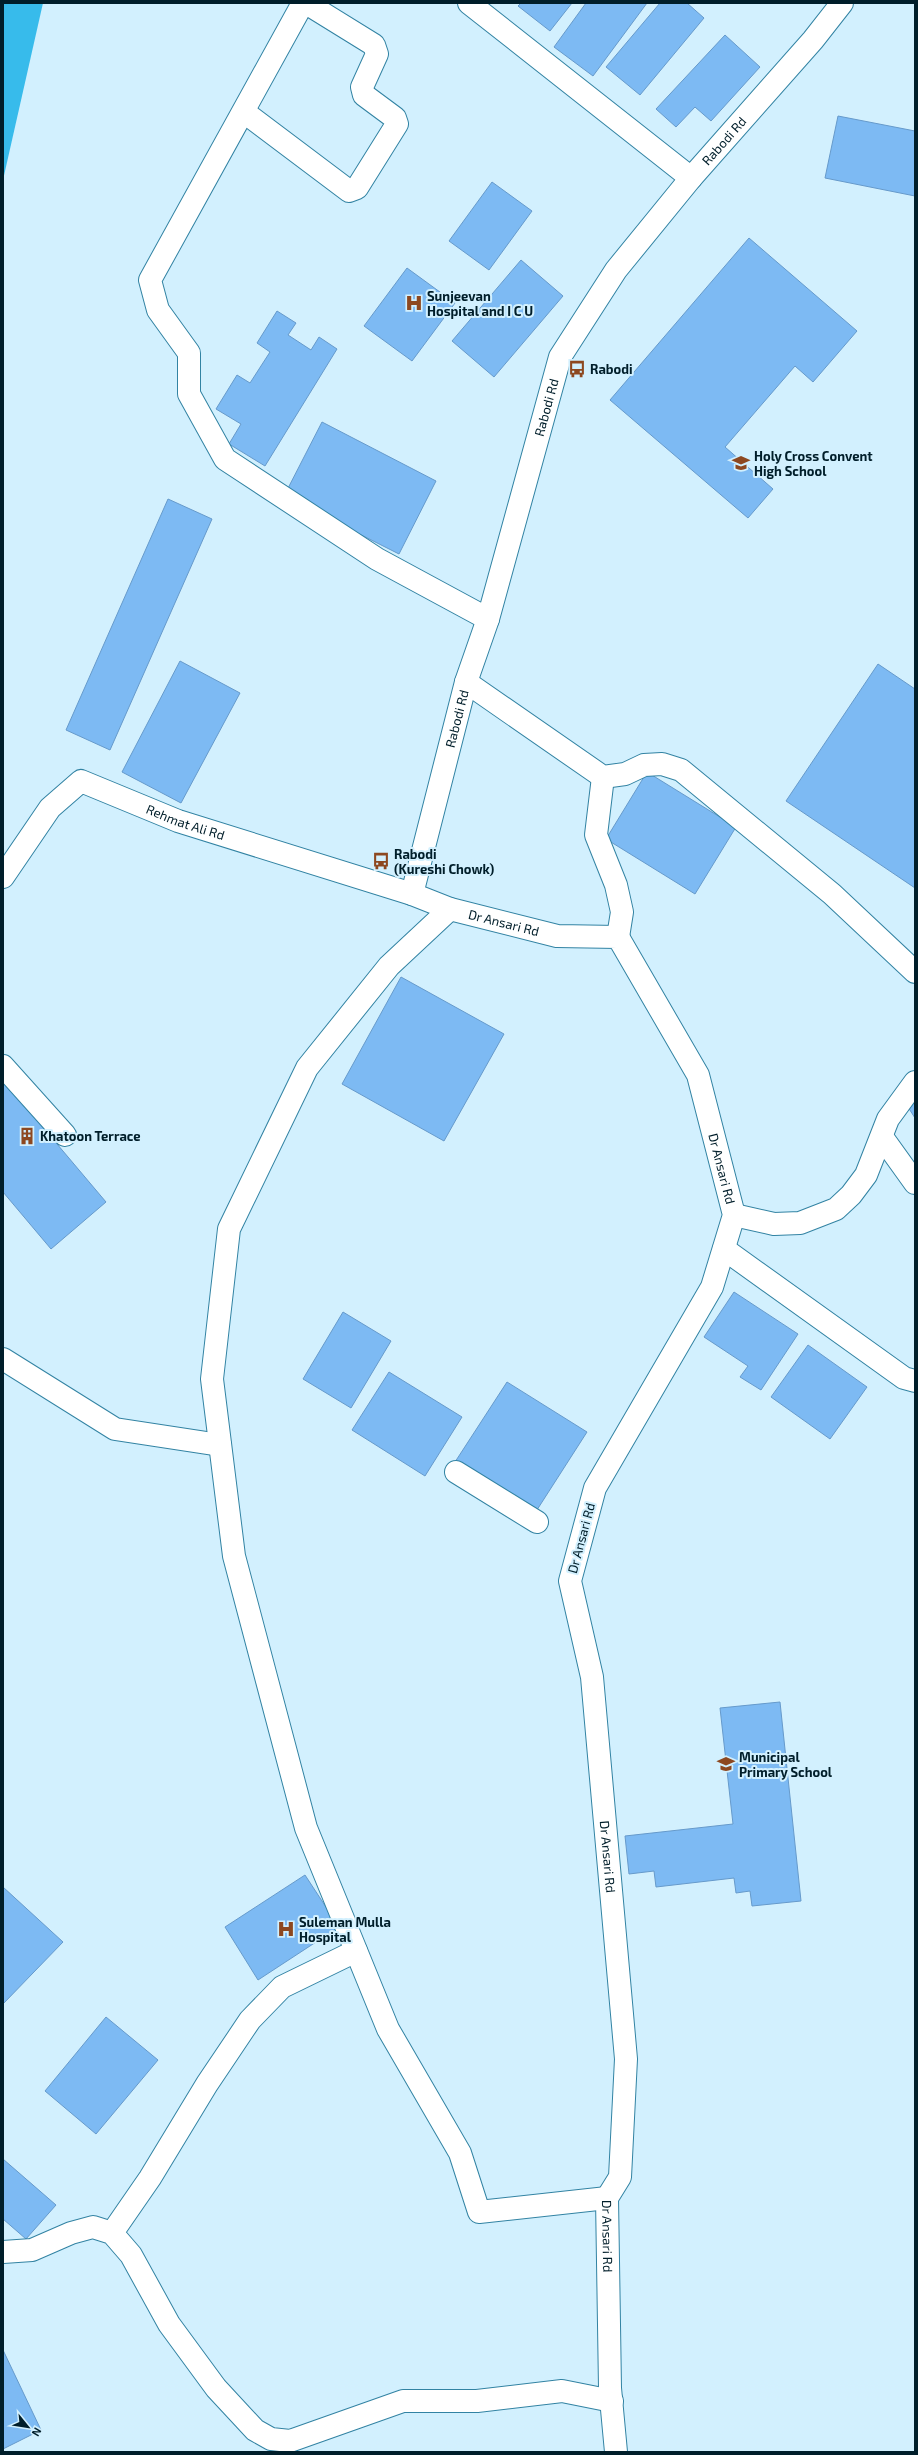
<svg xmlns="http://www.w3.org/2000/svg" width="918" height="2455" viewBox="0 0 918 2455" font-family="'Exo 2',sans-serif">
<style>
.water{fill:#37bbeb}
.building{fill:#7dbaf3;stroke:#669acb}
.lines{fill:none;stroke-linecap:round;stroke-linejoin:round}
.street-casing{stroke:#3283a3;stroke-width:24}
.street{stroke:#fff;stroke-width:22}
.labels{text-anchor:middle;dominant-baseline:central;stroke-width:4;stroke-linejoin:round;paint-order:stroke}
.street-label{font-size:13px;fill:#001e2a;stroke:#d2f0fe}
.poi-label{font-size:13px;font-weight:bold;fill:#001e2a;stroke:#d2f0fe;text-anchor:start}
</style>
<rect width="100%" height="100%" fill="#d2f0fe"/>
<path class="water" d="M3,3H43L3,180Z"/>
<path class="building" d="M521,3H572L550,31L518,6Z
M586,3H647L593,76L554,47Z
M660,3H687L704,18L640,95L606,67Z
M725,35L760,67L711,121L695,107L676,127L656,109Z
M838,116L915,131V196L825,178Z
M492,182L532,211L489,270L449,241Z
M749,238L857,331L813,382L795,366L725,447L773,489L748,518L610,400Z
M521,260L563,296L494,377L452,341Z
M407,268L455,303L412,361L364,326Z
M277,311L296,323L288,335L311,350L319,337L337,349L265,466L229,444L241,424L216,409L237,375L250,383L270,352L257,343Z
M322,422L436,481L399,554L284,496Z
M168,499L212,519L110,750L66,730Z
M180,661L240,693L181,803L122,772Z
M878,664L915,689V888L786,801Z
M647,772L736,827L695,894L606,839Z
M401,977L504,1034L444,1141L342,1084Z
M3,1080L106,1202L51,1249L3,1192Z
M915,1098V1118L906,1104Z
M734,1292L798,1334L761,1390L740,1377L748,1366L704,1337Z
M343,1312L391,1341L351,1408L303,1379Z
M808,1345L867,1387L830,1439L771,1397Z
M389,1372L462,1417L425,1476L352,1430Z
M507,1382L587,1432L535,1513L455,1462Z
M780,1702L801,1901L752,1906L750,1891L736,1893L734,1878L656,1887L654,1871L629,1874L625,1836L733,1824L720,1708Z
M305,1875L339,1927L258,1980L225,1927Z
M3,1887L63,1942L3,2004Z
M106,2017L158,2060L96,2134L45,2091Z
M3,2159L56,2205L26,2239L3,2219Z
M3,2350L41,2430L3,2449Z"/>
<g class="lines">
<g class="street-casing">
<g id="street">
<path d="M303,3L150,280L158,310L189,353V394L225,459L377,559L488,619"/>
<path d="M469,3L691,178"/>
<path d="M244,112L349,191L357,188L397,124L395,118L364,95L362,87L377,54L374,45L306,3"/>
<path d="M466,682L603,777L625,774L644,765L662,764L681,770L832,894L915,972"/>
<path d="M603,777L596,835L616,885L622,912L618,937"/>
<path id="s1" d="M3,877L50,808L81,781L178,821L412,894L450,909L557,936L618,937L698,1075L734,1215L712,1287L595,1488L570,1581L592,1677L626,2059L620,2177L607,2198L610,2388L616,2452"/>
<path id="s2" d="M412,894L466,682L488,619L560,357L616,270L691,178L813,40L842,3"/>
<path d="M450,909L389,966L307,1068L229,1229L212,1379L234,1556L306,1828L388,2029L460,2153L479,2212L607,2198"/>
<path d="M3,1066L65,1135"/>
<path d="M882,1137L915,1183"/>
<path d="M734,1215L774,1224L800,1223L836,1209L851,1195L866,1175L888,1119L915,1082"/>
<path d="M724,1249L904,1378L915,1381"/>
<path d="M3,1359L115,1429L220,1445"/>
<path d="M456,1472L537,1522"/>
<path d="M112,2233L150,2178L207,2084L250,2020L282,1987L356,1951"/>
<path d="M3,2252L32,2250L71,2233L93,2227L112,2233L131,2255L169,2324L216,2388L255,2430L271,2439L290,2441L403,2401H477L562,2391L612,2401"/>
</g>
</g>
<use href="#street" class="street"/>
</g>
<defs>
<g id="hospital-bare" transform="scale(1.38)"><path d="M-5-5h3v3.5h4V-5h3V5h-3V1.5h-4V5h-3Z" fill="#8d4820" stroke="#d2f0fe" stroke-width="2.5" paint-order="stroke"/></g>
<g id="bus-bare" transform="scale(1.38)"><path d="M-5-6H5V4H4V6H2V4H-2V6H-4V4H-5ZM-3.5-4V0h7V-4ZM-3.5 1.2v1.5H-2V1.2ZM2 1.2v1.5H3.5V1.2Z" fill="#8d4820" stroke="#d2f0fe" stroke-width="2.5" paint-order="stroke"/></g>
<g id="school-bare" transform="scale(1.38)"><path d="M0-5L7-2L0 1L-7-2ZM-4 1L0 2.5L4 1V4Q0 6-4 4Z" fill="#8d4820" stroke="#d2f0fe" stroke-width="2.5" paint-order="stroke"/></g>
<g id="building-bare" transform="scale(1.38)"><path d="M-4-6H4V6H1V3H-1V6H-4ZM-2.5-4.3h1.7v1.8h-1.7ZM.8-4.3h1.7v1.8H.8ZM-2.5-1h1.7V.8h-1.7ZM.8-1h1.7V.8H.8Z" fill="#8d4820" stroke="#d2f0fe" stroke-width="2.5" paint-order="stroke"/></g>
</defs>
<g fill-rule="evenodd">
<use href="#hospital-bare" x="414" y="303"/>
<use href="#bus-bare" x="577" y="369"/>
<use href="#school-bare" x="741" y="463"/>
<use href="#bus-bare" x="381" y="861"/>
<use href="#building-bare" x="27" y="1136"/>
<use href="#school-bare" x="726" y="1764"/>
<use href="#hospital-bare" x="286" y="1929"/>
</g>
<g class="labels">
<g class="street-label">
<text stroke="none"><textPath href="#s2" startOffset="829">Rabodi Rd</textPath></text>
<text stroke="none"><textPath href="#s2" startOffset="505">Rabodi Rd</textPath></text>
<text stroke="none"><textPath href="#s2" startOffset="181">Rabodi Rd</textPath></text>
<text stroke="none"><textPath href="#s1" startOffset="237">Rehmat Ali Rd</textPath></text>
<text stroke="none"><textPath href="#s1" startOffset="571">Dr Ansari Rd</textPath></text>
<text stroke="none"><textPath href="#s1" startOffset="943">Dr Ansari Rd</textPath></text>
<text transform="translate(581 1538) rotate(-75)">Dr Ansari Rd</text>
<text stroke="none"><textPath href="#s1" startOffset="1674">Dr Ansari Rd</textPath></text>
<text stroke="none"><textPath href="#s1" startOffset="2058">Dr Ansari Rd</textPath></text>
</g>
<g class="poi-label">
<text x="427" y="296">Sunjeevan<tspan x="427" dy="15">Hospital and I C U</tspan></text>
<text x="590" y="369">Rabodi</text>
<text x="754" y="456">Holy Cross Convent<tspan x="754" dy="15">High School</tspan></text>
<text x="394" y="854">Rabodi<tspan x="394" dy="15">(Kureshi Chowk)</tspan></text>
<text x="40" y="1136">Khatoon Terrace</text>
<text x="739" y="1757">Municipal<tspan x="739" dy="15">Primary School</tspan></text>
<text x="299" y="1922">Suleman Mulla<tspan x="299" dy="15">Hospital</tspan></text>
</g>
</g>
<rect width="918" height="2455" fill="none" stroke="#001e2a" stroke-width="8"/>
<g transform="translate(28 2427) rotate(120)" stroke="#d2f0fe" stroke-width="3" paint-order="stroke">
<path d="M0-3L7 15L0 10L-7 15Z" fill="#001e2a"/>
<text y="-6" font-size="11" font-weight="bold" text-anchor="middle" fill="#001e2a">N</text>
</g>
</svg>
